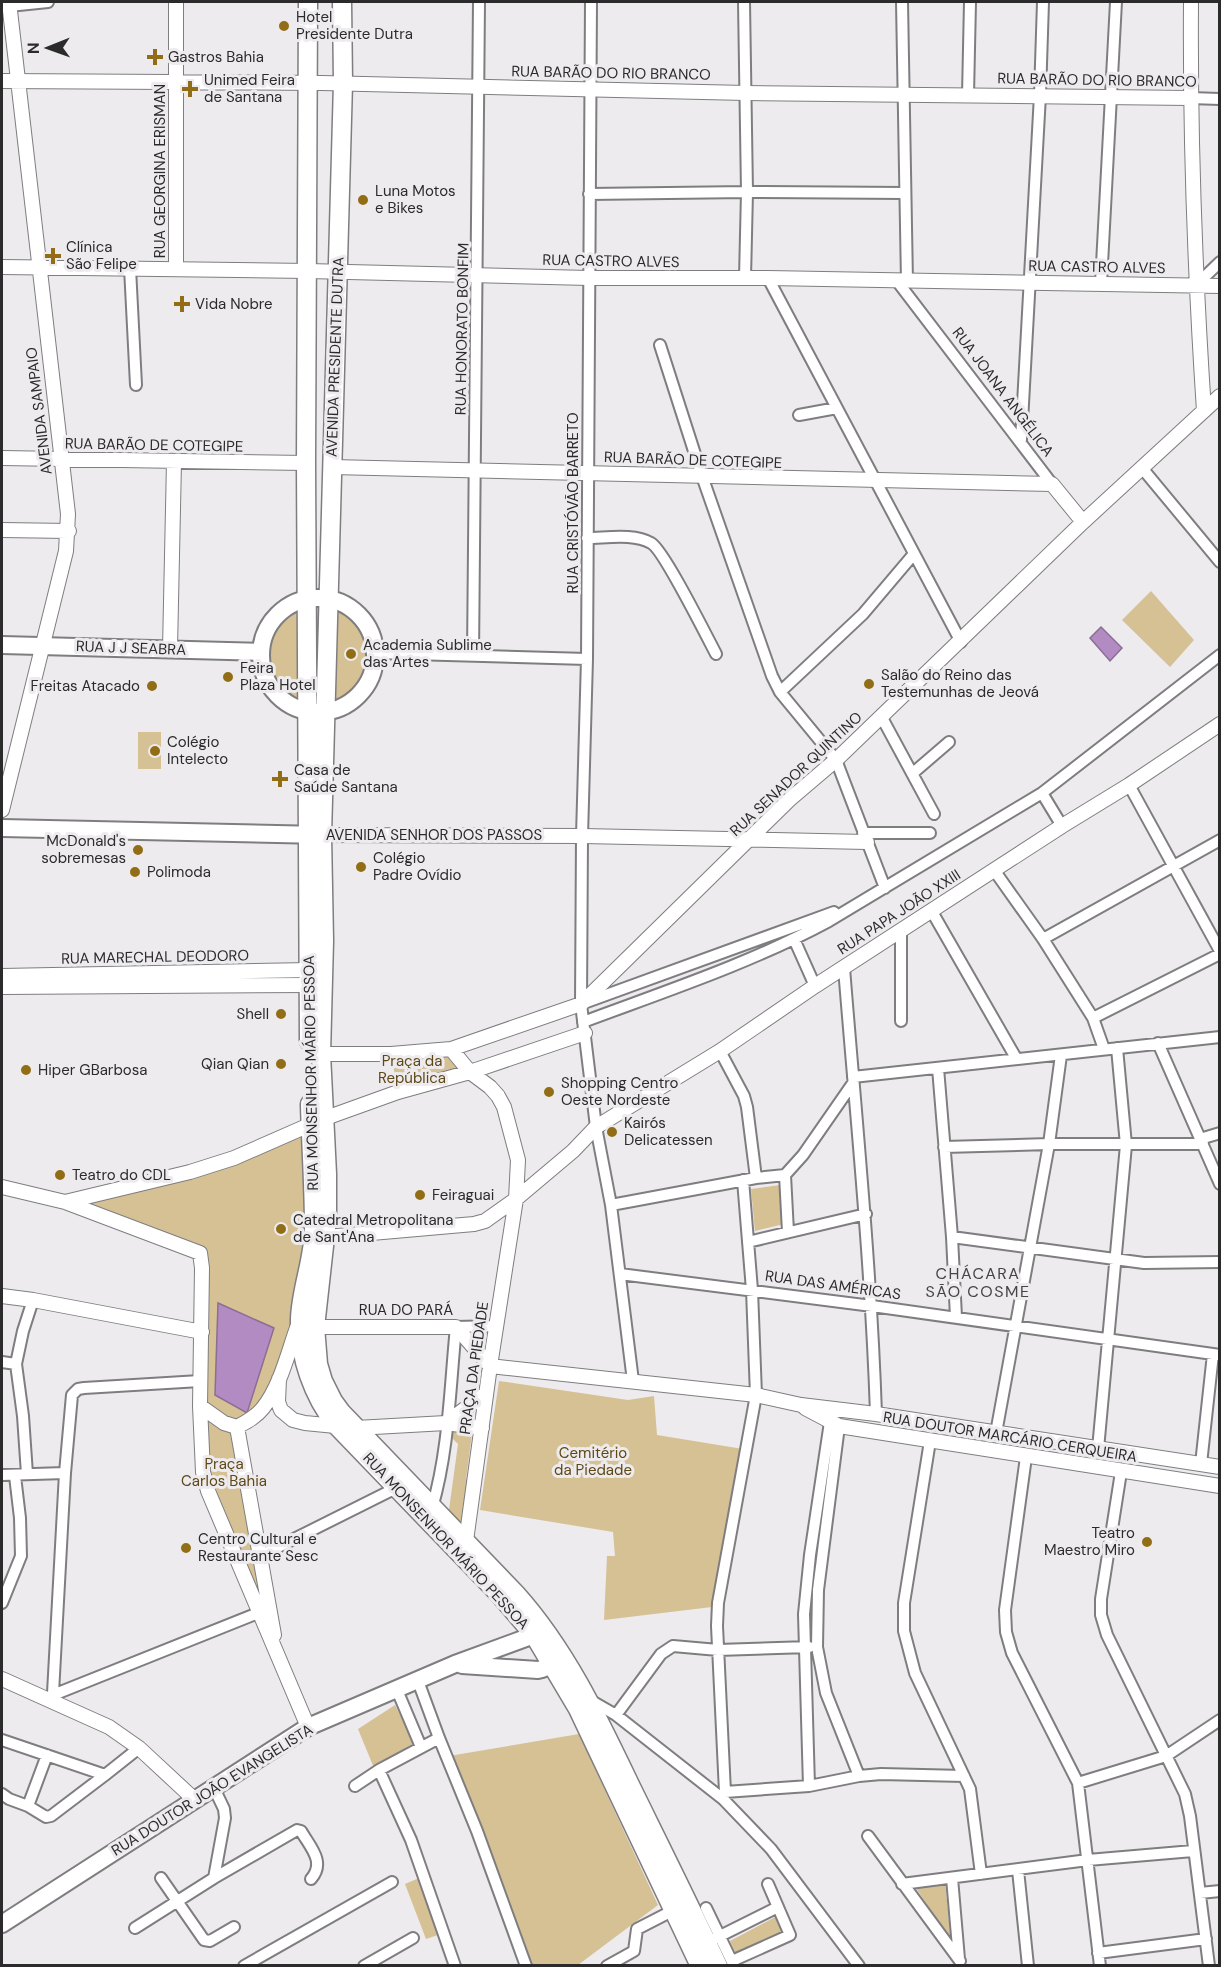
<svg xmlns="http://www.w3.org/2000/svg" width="1221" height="1967" viewBox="0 0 1221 1967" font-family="'DM Sans',sans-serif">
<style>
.green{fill:#d6c194}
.water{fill:#b28bc2;stroke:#8a6e95;stroke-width:1.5}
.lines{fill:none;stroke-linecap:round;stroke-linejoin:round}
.minor-casing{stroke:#7f7d80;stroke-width:14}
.tertiary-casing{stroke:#7f7d80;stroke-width:16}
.primary-casing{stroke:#7f7d80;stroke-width:20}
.trunk-casing{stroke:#7f7d80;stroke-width:21}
.minor{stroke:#fff;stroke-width:10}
.tertiary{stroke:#fff;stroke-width:14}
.primary{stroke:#fff;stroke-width:16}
.trunk{stroke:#fff;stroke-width:18}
.poi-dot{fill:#916e15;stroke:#edebee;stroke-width:2}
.labels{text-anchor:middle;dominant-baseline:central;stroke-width:6;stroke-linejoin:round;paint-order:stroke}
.poi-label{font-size:15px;fill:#2b2b2c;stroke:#edebee;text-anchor:start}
.street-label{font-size:15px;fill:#2b2b2c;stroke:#edebee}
.park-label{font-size:15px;fill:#5e4816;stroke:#edebee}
.neighbourhood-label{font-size:16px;letter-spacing:1.5px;fill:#464447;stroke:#edebee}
</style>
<rect width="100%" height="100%" fill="#edebee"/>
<path class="green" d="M1151,591L1194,640L1170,667L1122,620Z
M261 655a57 57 0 1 1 114 0a57 57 0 1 1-114 0Z
M138,732H161V769H138Z
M451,1049L470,1072L398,1092L391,1054Z
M307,1133L311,1228L298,1317L268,1397L235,1427L277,1652L208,1491L203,1405L201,1256L65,1202Z
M780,1185L784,1224L755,1231L751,1189Z
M499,1381L628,1400L654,1396L657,1435L743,1449L712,1607L604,1620L607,1556H615L613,1532L480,1510Z
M452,1431L472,1434L466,1479L471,1482L465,1532L448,1517L458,1444L451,1437Z
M395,1705L414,1743L374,1768L358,1729Z
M579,1734L658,1905L578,1965H530L449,1756Z
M419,1878L438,1935L426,1939L405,1884Z
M945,1881L951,1941L914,1885Z
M781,1914L789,1932L737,1956L730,1941Z"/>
<path class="water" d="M1101,627L1122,648L1110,661L1090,638Z
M218,1303L274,1328L247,1413L215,1395Z"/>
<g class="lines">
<g class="minor-casing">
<path id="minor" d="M591,2L587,659L582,836L581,1004L596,1127L611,1205L633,1381
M744,2L747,192L745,278
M902,2L907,282
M9,6L48,2
M968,95L970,2
M1190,98L1220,99
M589,194L747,192L905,193
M130,268L136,385
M768,278L961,642
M897,281L1052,484
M1101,283L1116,2
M1196,285L1220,262
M660,345L702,476L772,676L780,692L836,760L885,888
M799,415L837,408
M1021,440L1040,95L1043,2
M1142,468L1220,562
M587,538C606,538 634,533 651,543C663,549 706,635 716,654
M375,653L587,659
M473,656L479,2
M780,692L863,614L913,555
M881,716L934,814
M913,773L949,742
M1129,785L1220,951
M1042,793L1062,826
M863,833H930
M994,870L1043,939L1093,1018L1104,1049
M931,910L1016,1058
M901,930V1021
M794,939L815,986
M1043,939L1220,840
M844,968C856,1117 871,1264 876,1414
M584,1003L834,912
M1093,1018L1220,954
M583,1022C666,991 751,963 829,921L1042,793L1220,655
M1158,1043L1220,1184
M720,1051L744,1096L747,1107L756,1178
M938,1068L952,1237L956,1317
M853,1077L1220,1037
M1200,1139L1220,1133
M944,1147L1049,1144H1203
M785,1175L788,1232
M611,1205L756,1178L785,1175L803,1155L853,1083
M952,1237L1144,1263L1220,1262
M748,1242L866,1214
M620,1274L872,1306L1220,1355
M2,1362L16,1364
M839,1426L818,1590L817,1647L826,1693L859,1776
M996,1433L1049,1144L1061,1055
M930,1441L904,1603V1631L915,1673L970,1789L981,1874
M1098,1449L1126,1145L1117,1048
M1026,1457L1005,1610L1006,1632L1012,1653L1078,1783L1100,1966
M1201,1464L1213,1354
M1121,1472L1101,1599V1615L1107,1635L1185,1794L1190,1816L1209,1966
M27,1474L23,1416L16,1364L23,1331L33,1300
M2,1475L65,1473
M432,1508C449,1450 450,1386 456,1327L497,1326
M260,1556L396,1488
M2,1603L21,1556L20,1518L15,1476
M418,1681L439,1738L477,1831L526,1966
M397,1690L421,1747
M53,1693L65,1473L72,1395L78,1389L84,1388L200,1381
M48,1697L258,1613
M590,1700L616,1715L723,1799L771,1849L859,1966
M616,1715L661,1654L673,1646L718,1650L809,1647
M2,1740L105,1775L139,1748
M47,1755L28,1806L46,1817L51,1816L105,1775
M379,1770L411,1840L455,1966
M1078,1783L1166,1756L1220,1720
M355,1786L379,1770L439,1738
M809,1786L804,1614L810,1555L830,1422
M725,1792L809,1786L859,1776L881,1774L964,1776
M2,1794L9,1799L28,1806
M723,1799L725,1792L717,1626L718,1603L756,1395L752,1290L743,1180
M868,1836L960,1961
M1018,1870L1028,1966
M161,1878L204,1940L210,1941L234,1927
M214,1878L225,1818L224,1809L214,1788
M952,1878L959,1959
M902,1884L1088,1860L1193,1851
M1200,1893L1220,1891
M706,1908L734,1966
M135,1928L214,1878L297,1830L301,1831C310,1847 326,1862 311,1879
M704,1944L778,1907
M1098,1953L1206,1939
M732,1961L790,1935L768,1884
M244,1966L392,1882
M364,1966L413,1938
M607,1966L634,1951L637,1929L674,1910"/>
</g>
<g class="tertiary-casing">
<path id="tertiary" d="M1191,2C1190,138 1195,275 1204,411
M2,81L322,83L746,93L1190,98
M2,267L308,271L589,278H768L1220,286
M176,269V2
M2,458L306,463
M332,467L1052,484L1083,522
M2,530L69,531
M170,649L174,462
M2,810L66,551L68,514L9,2
M322,835L582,836L867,842
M2,976L309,970
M2,987L309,985
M451,1049L470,1072L490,1087L498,1096L504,1107L518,1160L516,1199L490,1366L466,1541
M321,1054H391L451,1049L581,1004L789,800L836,760L1083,522L1220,396
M2,1187L65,1202L200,1253L202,1268L200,1406L203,1472L208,1491L308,1727
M65,1202L190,1172L234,1158L323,1119L398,1092L470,1072L585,1033
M326,1237L474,1224L485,1221L516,1199L573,1151L596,1127L720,1051L815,986L1062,826L1129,785L1220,724
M2,1296L33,1300L202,1332
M315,1327H456L490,1366L756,1395L801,1405L876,1414L1220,1467
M279,1379L278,1402L281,1410L293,1420L305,1423L356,1428L446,1423L486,1393
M200,1406L224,1423L237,1427C246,1422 256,1417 263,1408C281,1385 288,1352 298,1325
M805,1408L839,1426L1220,1486
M446,1423L482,1428
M237,1427L274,1635
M2,1679L109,1727L139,1748L195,1800"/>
</g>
<g class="primary-casing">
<path id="primary" d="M261 655a57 57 0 1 1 114 0a57 57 0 1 1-114 0Z
M2,645L261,652
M2,828L322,835
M462,1665L538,1670C548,1668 553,1664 559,1655
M2,1924L308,1727L455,1664L534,1635L544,1629"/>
</g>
<g class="trunk-casing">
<path id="trunk" d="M308,2L306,463L309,1041
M342,2L343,83L322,835L324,941L321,1054L327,1174V1219L315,1327L318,1364L323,1381L333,1401L341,1412L516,1594C567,1651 599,1720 632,1789C661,1848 690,1906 718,1966
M310,1104C311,1146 314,1187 314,1228C314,1259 301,1288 300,1319C299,1357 313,1396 336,1425L499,1594L534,1635L578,1709L700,1966"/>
</g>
<use href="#minor" class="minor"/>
<use href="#tertiary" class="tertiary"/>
<use href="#primary" class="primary"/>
<use href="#trunk" class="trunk"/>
</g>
<g class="poi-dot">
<circle cx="284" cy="26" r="6"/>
<path d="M152 48h6v6h6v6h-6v6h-6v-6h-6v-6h6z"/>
<path d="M187 80h6v6h6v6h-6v6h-6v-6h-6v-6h6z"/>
<circle cx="363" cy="200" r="6"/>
<path d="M50 247h6v6h6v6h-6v6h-6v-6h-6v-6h6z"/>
<path d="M179 295h6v6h6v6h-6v6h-6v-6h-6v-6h6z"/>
<circle cx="351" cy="654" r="6"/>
<circle cx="228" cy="677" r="6"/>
<circle cx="869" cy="684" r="6"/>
<circle cx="152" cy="686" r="6"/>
<circle cx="155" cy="751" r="6"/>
<path d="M277 770h6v6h6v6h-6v6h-6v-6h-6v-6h6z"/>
<circle cx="138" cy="850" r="6"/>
<circle cx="361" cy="867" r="6"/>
<circle cx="135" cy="872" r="6"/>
<circle cx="281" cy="1014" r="6"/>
<circle cx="281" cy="1064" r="6"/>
<circle cx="26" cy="1070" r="6"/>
<circle cx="549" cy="1092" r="6"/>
<circle cx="612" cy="1132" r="6"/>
<circle cx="60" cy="1175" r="6"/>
<circle cx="420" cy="1195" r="6"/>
<circle cx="281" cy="1229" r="6"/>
<circle cx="1147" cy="1542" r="6"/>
<circle cx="186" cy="1548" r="6"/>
</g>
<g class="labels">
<g class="poi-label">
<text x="296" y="17">Hotel<tspan x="296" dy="17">Presidente Dutra</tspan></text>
<text x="168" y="57">Gastros Bahia</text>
<text x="204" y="80">Unimed Feira<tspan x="204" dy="17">de Santana</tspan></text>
<text x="375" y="191">Luna Motos<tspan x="375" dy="17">e Bikes</tspan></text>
<text x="66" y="247">Clínica<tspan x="66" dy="17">São Felipe</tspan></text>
<text x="195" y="304">Vida Nobre</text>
<text x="363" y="645">Academia Sublime<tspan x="363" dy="17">das Artes</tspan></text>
<text x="240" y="668">Feira<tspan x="240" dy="17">Plaza Hotel</tspan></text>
<text x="881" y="675">Salão do Reino das<tspan x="881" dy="17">Testemunhas de Jeová</tspan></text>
<text x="140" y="686" text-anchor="end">Freitas Atacado</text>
<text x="167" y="742">Colégio<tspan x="167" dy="17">Intelecto</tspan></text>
<text x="294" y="770">Casa de<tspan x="294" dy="17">Saúde Santana</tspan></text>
<text x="126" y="841" text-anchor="end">McDonald's<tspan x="126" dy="17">sobremesas</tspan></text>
<text x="373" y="858">Colégio<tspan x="373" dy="17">Padre Ovídio</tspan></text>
<text x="147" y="872">Polimoda</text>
<text x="269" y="1014" text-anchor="end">Shell</text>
<text x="269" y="1064" text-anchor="end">Qian Qian</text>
<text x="38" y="1070">Hiper GBarbosa</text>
<text x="561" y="1083">Shopping Centro<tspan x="561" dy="17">Oeste Nordeste</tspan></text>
<text x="624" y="1123">Kairós<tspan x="624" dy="17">Delicatessen</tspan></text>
<text x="72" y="1175">Teatro do CDL</text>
<text x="432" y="1195">Feiraguai</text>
<text x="293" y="1220">Catedral Metropolitana<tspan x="293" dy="17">de Sant'Ana</tspan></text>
<text x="1135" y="1533" text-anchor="end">Teatro<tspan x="1135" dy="17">Maestro Miro</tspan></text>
<text x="198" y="1539">Centro Cultural e<tspan x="198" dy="17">Restaurante Sesc</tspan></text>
</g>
<g class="street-label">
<text transform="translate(611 73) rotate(1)">RUA BARÃO DO RIO BRANCO</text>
<text transform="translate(1097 80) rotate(1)">RUA BARÃO DO RIO BRANCO</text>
<text transform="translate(160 171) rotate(-90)">RUA GEORGINA ERISMAN</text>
<text transform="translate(611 261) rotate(1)">RUA CASTRO ALVES</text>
<text transform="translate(1097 267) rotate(1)">RUA CASTRO ALVES</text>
<text transform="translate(462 329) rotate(-89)">RUA HONORATO BONFIM</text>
<text transform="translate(335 357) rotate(-88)">AVENIDA PRESIDENTE DUTRA</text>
<text transform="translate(1003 392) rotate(53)">RUA JOANA ANGÉLICA</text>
<text transform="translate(39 411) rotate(-97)">AVENIDA SAMPAIO</text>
<text transform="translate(154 445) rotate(1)">RUA BARÃO DE COTEGIPE</text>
<text transform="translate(693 460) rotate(2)">RUA BARÃO DE COTEGIPE</text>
<text transform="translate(573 503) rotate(-90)">RUA CRISTÓVÃO BARRETO</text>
<text transform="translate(131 648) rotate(2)">RUA J J SEABRA</text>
<text transform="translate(796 774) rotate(-43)">RUA SENADOR QUINTINO</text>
<text x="434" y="835">AVENIDA SENHOR DOS PASSOS</text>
<text transform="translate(899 912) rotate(-33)">RUA PAPA JOÃO XXIII</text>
<text transform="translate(155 957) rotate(-1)">RUA MARECHAL DEODORO</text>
<text transform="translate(311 1073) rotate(-91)">RUA MONSENHOR MÁRIO PESSOA</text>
<text transform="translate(833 1285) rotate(8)">RUA DAS AMÉRICAS</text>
<text x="406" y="1310">RUA DO PARÁ</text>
<text transform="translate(474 1368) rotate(-82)">PRAÇA DA PIEDADE</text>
<text transform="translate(1010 1437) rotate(9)">RUA DOUTOR MARCÁRIO CERQUEIRA</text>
<text transform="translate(446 1541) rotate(47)">RUA MONSENHOR MÁRIO PESSOA</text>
<text transform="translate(212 1790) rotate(-32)">RUA DOUTOR JOÃO EVANGELISTA</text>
</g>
<g class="park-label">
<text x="412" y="1061">Praça da<tspan x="412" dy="17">República</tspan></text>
<text x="593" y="1453">Cemitério<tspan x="593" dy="17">da Piedade</tspan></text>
<text x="224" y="1464">Praça<tspan x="224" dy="17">Carlos Bahia</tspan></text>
</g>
<g class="neighbourhood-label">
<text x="978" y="1273">CHÁCARA<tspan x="978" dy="18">SÃO COSME</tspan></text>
</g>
</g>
<rect width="1221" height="1967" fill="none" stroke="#2b2b2c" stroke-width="6"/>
<g transform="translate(48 48) rotate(269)" stroke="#edebee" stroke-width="4.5" paint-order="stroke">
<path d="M0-4.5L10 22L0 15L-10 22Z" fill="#2b2b2c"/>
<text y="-9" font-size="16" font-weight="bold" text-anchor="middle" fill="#2b2b2c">N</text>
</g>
</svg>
